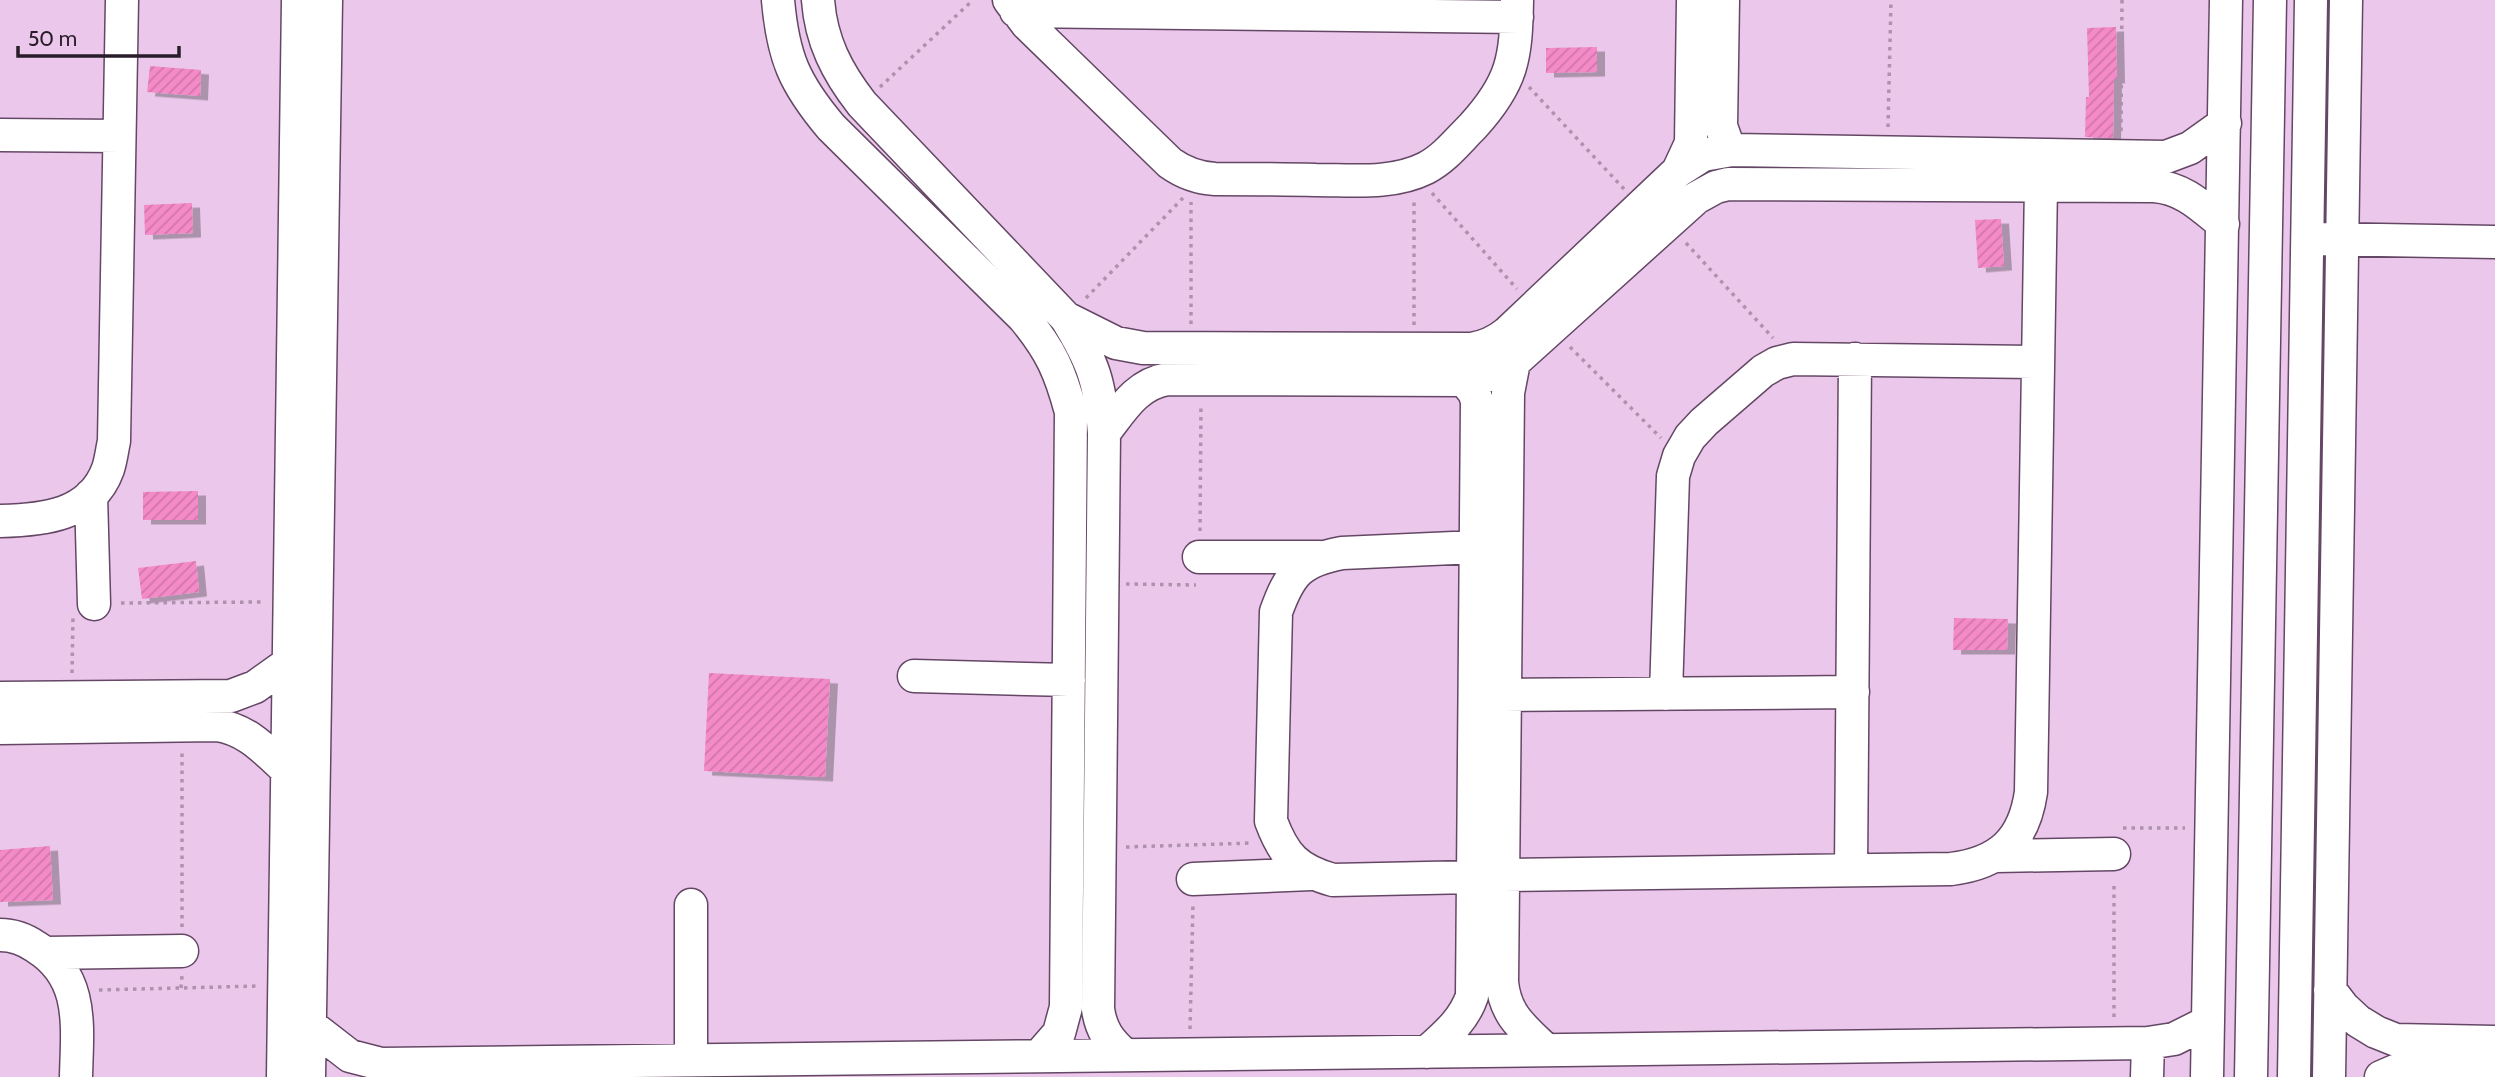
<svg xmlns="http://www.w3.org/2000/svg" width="2495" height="1077" viewBox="0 0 2495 1077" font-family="Cabin,sans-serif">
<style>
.building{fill:url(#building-hatch);filter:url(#shadow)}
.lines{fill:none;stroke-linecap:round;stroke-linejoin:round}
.minor-casing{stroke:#644765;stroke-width:35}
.path{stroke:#ad91ad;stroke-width:3.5;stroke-dasharray:3.5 5;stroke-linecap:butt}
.minor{stroke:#fff;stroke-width:32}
</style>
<defs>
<pattern id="building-hatch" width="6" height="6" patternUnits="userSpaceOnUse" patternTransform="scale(1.75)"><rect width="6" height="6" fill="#f48ac7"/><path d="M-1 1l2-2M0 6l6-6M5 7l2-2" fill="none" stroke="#d176ab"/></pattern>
<filter id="shadow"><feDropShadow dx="8" dy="4.5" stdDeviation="0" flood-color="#0004"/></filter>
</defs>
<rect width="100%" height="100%" fill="#ebc8eb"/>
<path class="building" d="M2116,27L2117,79H2114L2113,138L2085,137L2086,97H2089L2087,28Z
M1597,47V72L1546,73V48Z
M150,66L201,70L200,96L147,92Z
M192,203L193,233L145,235L144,205Z
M2001,219L2004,266L1978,268L1975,220Z
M198,491V520H143V492Z
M196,561L199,592L142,599L138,568Z
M1954,618L2008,619L2007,650H1953Z
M709,673L830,679L825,777L704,771Z
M50,846L53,900L0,902V850Z"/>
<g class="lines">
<g class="minor-casing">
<path id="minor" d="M778,0C783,57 794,83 831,127L1024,318C1051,351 1060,371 1071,412L1066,1007L1059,1033L1039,1056
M818,0C821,41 837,72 862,104L1066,318C1093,362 1100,382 1104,433L1098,1009C1101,1030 1109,1041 1125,1055
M1009,0L1027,24L1170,163C1184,173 1197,178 1215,179C1248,179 1282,179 1316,180C1352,180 1392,185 1426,168C1445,158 1458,141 1473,126C1513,82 1516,58 1517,0
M1723,0L1721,126L1727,143L1732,150
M1016,11L1517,17
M0,135L119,136
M1678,171L1691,143L1693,0
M2323,239L2495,242
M1066,318L1116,343L1143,348L1471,349C1485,347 1496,342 1507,333L1678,171L1703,155L1732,150L2166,157L2190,148L2225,123
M1514,362L1508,393L1502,982C1505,1015 1523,1028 1546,1050
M1104,433C1122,410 1136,384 1168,379L1464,380L1490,375L1514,362L1696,198L1716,187L1728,184L2154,186C2183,188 2201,206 2223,224
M91,495L94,604
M0,521C43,520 91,516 108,469C111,460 112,450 114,441L122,0
M1199,557H1320
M914,676L1069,680
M1666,694L1673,476L1679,456L1690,437L1704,422L1763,371L1777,363L1793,359L2038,362
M1505,695L1853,692
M0,698L231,696L255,687L290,662
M0,728L216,725C247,729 265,750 288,771
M1996,856L2114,854
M1851,870L1855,359
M1503,875L1951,869C1999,863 2024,841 2031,792L2041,185
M1473,877L1333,880C1297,870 1284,856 1271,821L1276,612C1290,573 1300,561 1342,553L1476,547
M1193,879L1311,874
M0,935C13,935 26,940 36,947C85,977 77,1027 76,1077
M46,953L182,951
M2330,990L2343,1007L2358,1021L2376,1032L2396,1040L2495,1042
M310,1025L350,1056L381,1064L2148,1043L2174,1039L2208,1022
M1427,1052C1446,1035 1464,1020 1472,996L1477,401L1474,392L1464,380
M691,1060V905
M283,1077L298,0
M309,1077L326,0
M2147,1077L2148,1043
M2207,1077L2226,0
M2251,1077L2270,0
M2294,1077L2311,0
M2329,1077L2346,0
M2381,1077L2395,1071L2495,1073"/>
</g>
<path class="path" d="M880,87L973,0
M1529,87L1624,189
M1888,127L1891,0
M2121,131L2122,0
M1432,193L1517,289
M1686,243L1773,338
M1086,298L1183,198
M1191,324V202
M1414,325V200
M1570,347L1661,438
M1200,531L1201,406
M1126,584L1196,585
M121,603L264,602
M72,673L73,618
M2123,828H2185
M1126,847L1252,843
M182,927V752
M181,988L182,976
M99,990L259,986
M2114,1017V881
M1190,1029L1193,903"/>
<use href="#minor" class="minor"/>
</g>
<path d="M18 46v10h161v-10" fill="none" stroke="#291c29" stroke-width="3.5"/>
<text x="28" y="46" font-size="21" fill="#291c29" stroke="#ebc8eb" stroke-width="5" paint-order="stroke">50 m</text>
</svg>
